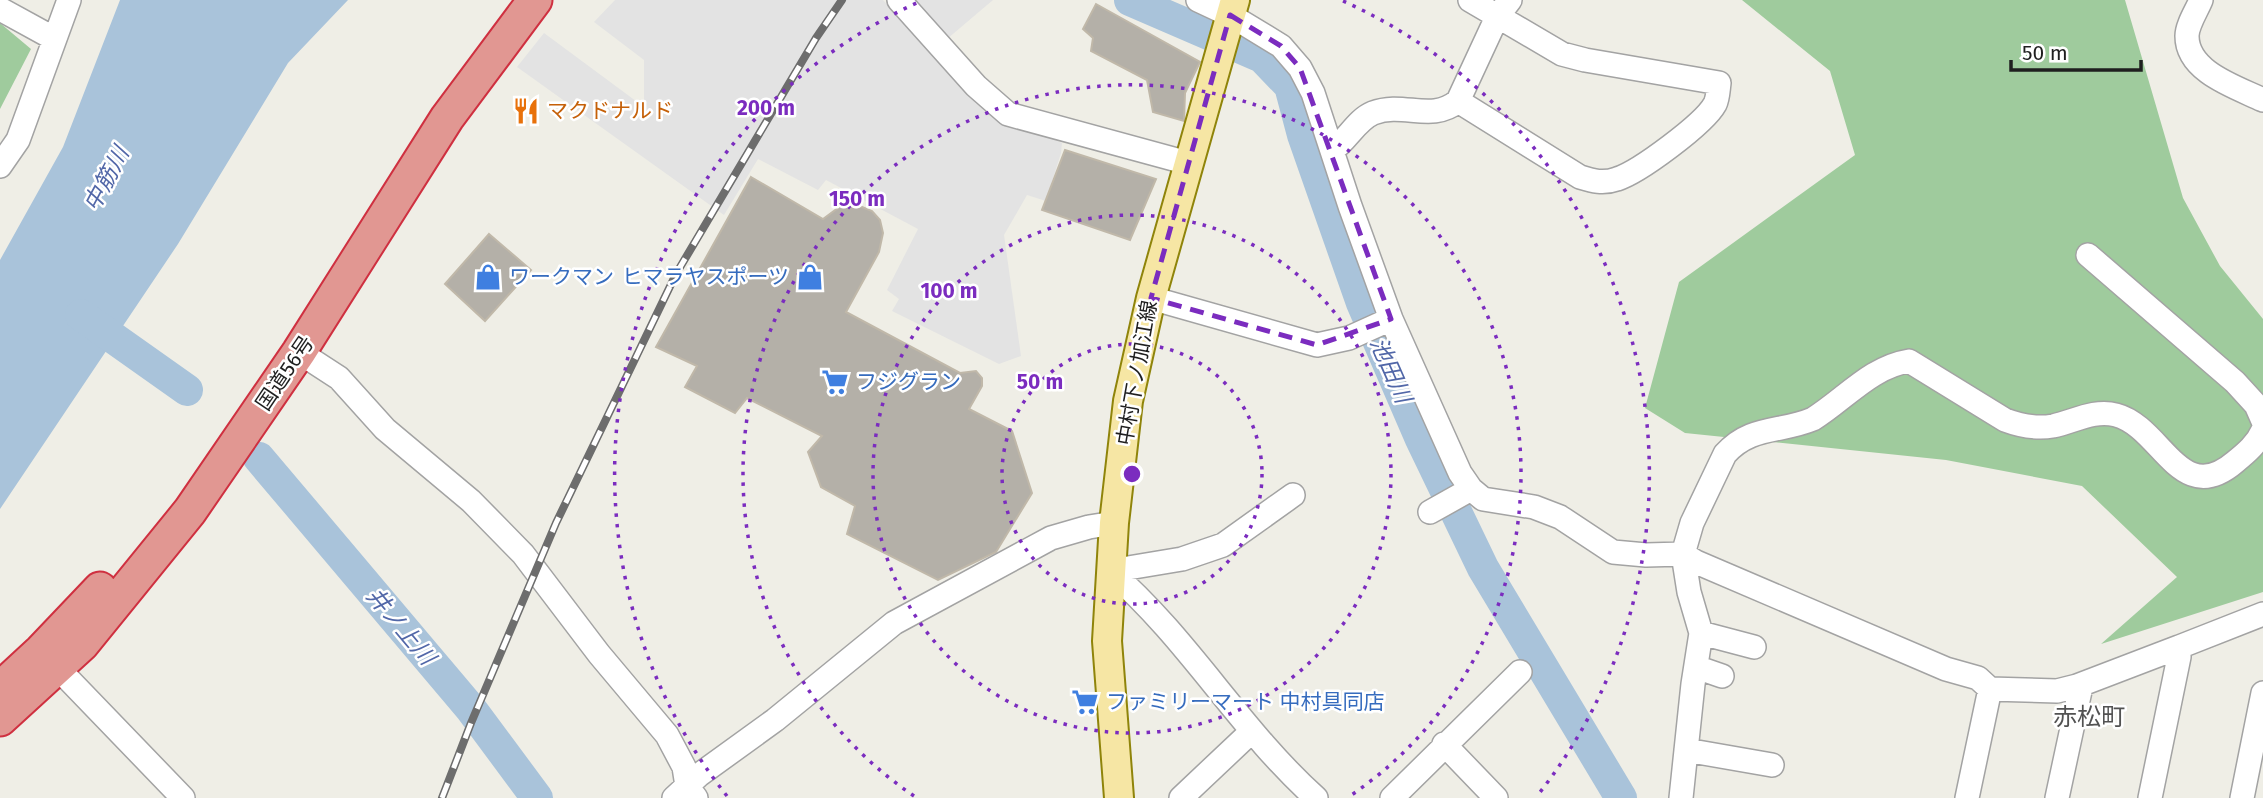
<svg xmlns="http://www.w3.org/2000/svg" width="2263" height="798" viewBox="0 0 2263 798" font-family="'Fira Sans','Noto Sans JP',sans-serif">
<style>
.forest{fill:#9fcb9d}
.parking{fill:#e3e3e3}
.water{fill:#a9c3da}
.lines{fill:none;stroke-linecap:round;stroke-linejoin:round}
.river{stroke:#a9c3da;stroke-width:32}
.building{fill:#b4b0a8;stroke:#c0b8a9;stroke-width:2}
.minor-casing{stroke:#a3a3a3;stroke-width:26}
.major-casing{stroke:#8f840a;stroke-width:32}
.highway-casing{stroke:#cf3040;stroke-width:37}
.minor{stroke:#fff;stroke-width:23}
.major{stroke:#f6e6a4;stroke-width:28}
.highway{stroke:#e19792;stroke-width:33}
.rail-casing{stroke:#6d6d6d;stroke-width:8}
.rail{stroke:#fff;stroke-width:5;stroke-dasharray:16;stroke-linecap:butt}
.marked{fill:none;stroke:#7b2cbf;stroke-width:5;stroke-dasharray:14 9;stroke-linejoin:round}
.ring{fill:none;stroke:#7b2cbf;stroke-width:3.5;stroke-dasharray:3.5 7}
.labels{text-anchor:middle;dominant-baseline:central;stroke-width:5;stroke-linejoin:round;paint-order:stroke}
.food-label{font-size:21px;fill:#c56008;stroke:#fff;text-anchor:start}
.shop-label{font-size:21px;fill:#366cbe;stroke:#fff;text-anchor:start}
.street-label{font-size:21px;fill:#1f1f1f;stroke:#fff}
.water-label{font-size:23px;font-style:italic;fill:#5167a8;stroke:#fff}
.quarter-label{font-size:24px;fill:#525252;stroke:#fff}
.centre{fill:#7b2cbf;stroke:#fff;stroke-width:3.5}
.ring-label{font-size:21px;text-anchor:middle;font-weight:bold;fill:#7b2cbf;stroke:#fff;stroke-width:5;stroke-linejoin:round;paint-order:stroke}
</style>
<rect width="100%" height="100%" fill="#efeee6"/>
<path class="forest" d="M1742,0H2125L2183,198L2220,266L2263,319V592L2101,644L2177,577L2082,486L1946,460L1685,433L1645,408L1679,282L1855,155L1830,71Z
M0,23L31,49L0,109Z"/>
<path class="parking" d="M615,0H883L903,21L1035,131L1062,143L1061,153L1046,201L1027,195L1004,235L1021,356L999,364L892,311L899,299L887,290L918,229L826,180L818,190L758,159L724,215L517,67L544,33L644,107V60L594,22Z
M914,0H993L947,39Z"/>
<path class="water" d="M120,0H348L288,63L178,244L0,509V260L63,147Z"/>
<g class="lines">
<path class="river" d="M1130,0L1262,57L1290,86L1303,135L1362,303L1420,437L1483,568L1621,798
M81,315L187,390
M259,458L471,709L537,798"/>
</g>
<path class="building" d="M1096,4L1200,62L1185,93L1184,121L1153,112L1147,80L1091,51L1093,38L1083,29Z
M1065,150L1156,179L1130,240L1042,210Z
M751,177L823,219L842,205L855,204L872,211L880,220L883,233L879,252L846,312L960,373L976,371L982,378V386L969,409L1012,431L1032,493L996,552L938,580L847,534L855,506L821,487L808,452L822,436L747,398L735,413L685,387L697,366L656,347Z
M489,234L531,270L485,321L445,284Z"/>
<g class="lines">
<g class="minor-casing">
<path id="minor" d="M899,0L976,86L1008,114L1188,163
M1198,0L1230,15L1281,46L1300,68L1313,93L1350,206L1391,319L1460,473L1471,489L1483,499L1534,507L1560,517L1613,552L1646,555L1683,554L1696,562L1946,669L1978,678L1990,689L1967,798
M2201,0C2197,10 2187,25 2187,36C2187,72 2236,87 2263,100
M0,9L53,38
M1458,101L1580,177C1593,181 1603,184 1617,179C1639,172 1704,124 1715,104C1718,98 1718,90 1719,83L1585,60L1562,54L1470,0
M1332,150C1347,141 1356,120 1373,113C1404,101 1431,123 1458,101L1497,17L1510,0
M0,166L18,140L69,0
M2088,255L2235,382L2256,405L2263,421
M1151,298L1317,345L1349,338L1391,319
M299,352L339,378L385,429L471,501L523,554L599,654L667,735L684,767L687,786L696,798
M1430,512L1471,489
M1110,571C1188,638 1240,730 1316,798
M1110,571L1182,559L1223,545L1293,495
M1701,633L1754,647
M2179,647L2263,614
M48,658L183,798
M1696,667L1722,676
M2077,686L2179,647V657L2150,798
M1990,689L2057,691L2077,686L2080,691L2057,798
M1444,744L1496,798
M1686,750L1772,765
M674,798L699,775L775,720L894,623L1051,538L1089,527L1114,523
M1181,798L1252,731
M1392,798L1520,672
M1681,798L1693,684L1701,633L1689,592L1683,554L1692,523L1725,454C1751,425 1780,433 1813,419C1845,399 1871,367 1909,361L2005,420C2021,426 2036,429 2053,426C2073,422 2094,409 2116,415C2162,427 2180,509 2235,462C2246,453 2257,444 2263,430
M2242,798L2263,693"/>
</g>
<g class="major-casing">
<path id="major" d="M1119,798L1107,641L1114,523L1128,401L1151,298L1235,0"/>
</g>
<g class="highway-casing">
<path id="highway" d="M0,689L41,651L100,589
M0,719L82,644L190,511L299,352L447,118L535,0"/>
</g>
<use href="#minor" class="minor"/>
<use href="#major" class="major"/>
<use href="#highway" class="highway"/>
<g class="rail-casing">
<path id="rail" d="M442,798L471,723L556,523L676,274L816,38L842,0"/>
</g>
<use href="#rail" class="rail"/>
</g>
<path class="marked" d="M1230,15L1281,46L1300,68L1391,319L1317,345L1151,298Z"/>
<g class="ring">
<circle cx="1132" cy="474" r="130"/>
<circle cx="1132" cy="474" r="259"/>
<path d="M914 796A389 389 0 1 1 1350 796"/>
<path d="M727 796A518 518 0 0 1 921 1M1343 1A518 518 0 0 1 1537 796"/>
</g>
<defs>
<g id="restaurant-bare" transform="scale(2.1)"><path d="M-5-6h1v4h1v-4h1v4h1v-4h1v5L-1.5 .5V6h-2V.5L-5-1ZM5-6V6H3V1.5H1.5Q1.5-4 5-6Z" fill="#e8710a" stroke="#fff" stroke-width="2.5" paint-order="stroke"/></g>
<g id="shop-bare" transform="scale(2.1)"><path d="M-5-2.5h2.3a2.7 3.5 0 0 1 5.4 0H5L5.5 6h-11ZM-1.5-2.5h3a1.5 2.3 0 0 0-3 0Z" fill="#3f7fe0" stroke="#fff" stroke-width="2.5" paint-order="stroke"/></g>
<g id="supermarket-bare" transform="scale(2.1)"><path d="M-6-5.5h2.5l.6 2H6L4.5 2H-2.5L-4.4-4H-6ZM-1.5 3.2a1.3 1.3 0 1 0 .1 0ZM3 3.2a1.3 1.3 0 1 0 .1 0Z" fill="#3f7fe0" stroke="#fff" stroke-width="2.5" paint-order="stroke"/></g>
</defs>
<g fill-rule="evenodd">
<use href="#restaurant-bare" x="526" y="111"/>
<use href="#shop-bare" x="488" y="277"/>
<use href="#shop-bare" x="810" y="277"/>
<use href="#supermarket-bare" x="835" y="382"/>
<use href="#supermarket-bare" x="1085" y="702"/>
</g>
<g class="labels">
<g class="food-label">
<text x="547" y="111">マクドナルド</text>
</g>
<g class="shop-label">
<text x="509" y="277">ワークマン</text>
<text x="789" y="277" text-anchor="end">ヒマラヤスポーツ</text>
<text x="856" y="382">フジグラン</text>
<text x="1106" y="702">ファミリーマート 中村具同店</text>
</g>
<g class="street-label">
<text transform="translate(285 373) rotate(-56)">国道56号</text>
<text transform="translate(1137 373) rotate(-80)">中村下ノ加江線</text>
</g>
<g class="water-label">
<text transform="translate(106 179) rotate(-62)">中筋川</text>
<text transform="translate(1391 370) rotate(66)">池田川</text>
<text transform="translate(401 626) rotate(50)">井ノ上川</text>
</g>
<g class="quarter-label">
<text x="2089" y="717">赤松町</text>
</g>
</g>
<circle cx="1132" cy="474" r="10" class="centre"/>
<g class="ring-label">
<text x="766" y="115">200 m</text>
<text x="857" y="206">150 m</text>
<text x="949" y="298">100 m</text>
<text x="1040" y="389">50 m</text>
</g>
<path d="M2011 60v10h130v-10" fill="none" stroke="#1f1f1f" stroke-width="3.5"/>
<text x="2022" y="60" font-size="21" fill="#1f1f1f" stroke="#ffffff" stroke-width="5" paint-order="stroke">50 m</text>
</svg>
